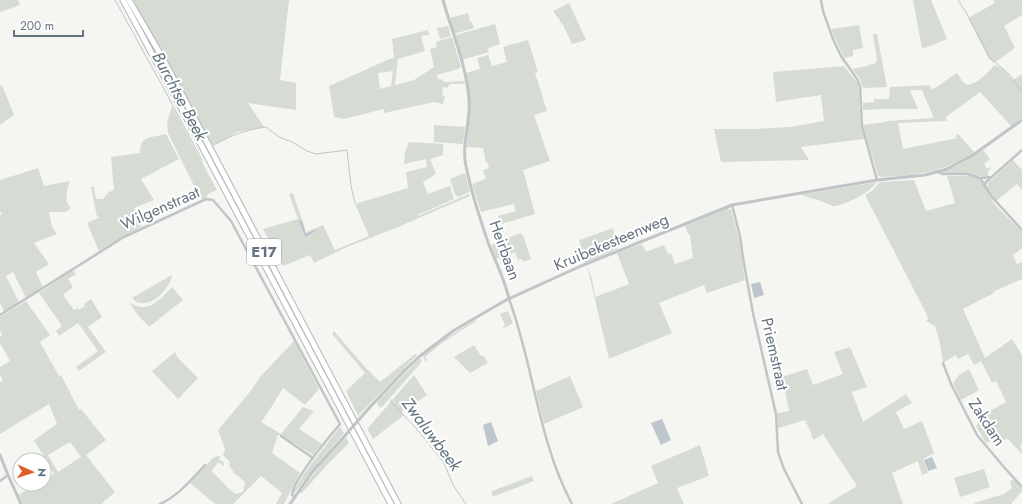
<svg xmlns="http://www.w3.org/2000/svg" width="1022" height="504" viewBox="0 0 1022 504" font-family="Jost,sans-serif">
<style>
.green{fill:#d6dcd3;fill-rule:evenodd}
.water{fill:#bcc6cc}
.lines{fill:none;stroke-linecap:round;stroke-linejoin:round}
.stream{stroke:#bcc6cc;stroke-width:1}
.motorway-casing{stroke:#b4b7ba;stroke-width:7}
.minor{stroke:#c1c5c8;stroke-width:2.5}
.tertiary{stroke:#c1c5c8;stroke-width:3}
.motorway{stroke:#fff;stroke-width:5}
.tertiary-bridge{stroke:#c1c5c8;stroke-width:3}
.labels{text-anchor:middle;dominant-baseline:central;stroke-width:4;stroke-linejoin:round;paint-order:stroke}
.shield{fill:#fff;stroke:#939ea8;stroke-width:1}
.shield-label{font-size:15px;font-weight:bold;fill:#657482}
.street-label{font-size:16px;fill:#657482;stroke:#fff}
.water-label{font-size:17px;font-style:italic;fill:#61757f;stroke:#fff}
</style>
<rect width="100%" height="100%" fill="#f5f6f2"/>
<path class="green" d="M0,0H18L20,5L0,12Z
M133,0H289L280,80L296,83V110L248,103L264,127L237,132L212,147L207,138L208,137Z
M913,0H931L947,39L922,49Z
M993,0H1022V15L1004,26L1015,48L994,63L989,59L968,18L995,3Z
M569,3L586,40L572,44L563,25L553,11Z
M468,13L470,22H472L474,28L454,34L450,18Z
M495,24L500,44L488,48L489,52L462,60L455,37L456,35Z
M859,25L863,48L853,50V56L844,58L831,29Z
M448,26L451,36L440,39L437,28Z
M428,30L429,35L421,36L425,51L398,59L395,85L414,80L434,67L430,49L437,47L436,42L452,37L461,67L458,69L437,75V78L440,80L442,79L444,82L464,81L465,84H450L447,88L443,87L442,95L445,96L443,104L434,102L384,113V109L344,119L334,117L329,86L394,57L392,39ZM393,71L391,86L380,89L378,73Z
M873,34H877L887,87L863,88L859,77L852,69L871,65V64H874L877,60Z
M528,40L538,72L535,73L547,111L534,115L550,161L523,170L535,214L501,224L498,216L516,211L514,204L481,212L472,184L486,179L483,170L489,168L487,162L486,163L483,148L466,147C470,120 472,99 466,73L480,69L477,58L488,55L492,66L507,62L503,47Z
M995,65L1004,70L1013,80L1022,74V118L1011,126L980,92L946,117L947,121L898,123L903,149L957,138L955,136L958,134L974,152C943,173 917,175 881,177L878,176L863,125L886,122L887,121L934,118L922,90H910L918,109H885L863,110V103L874,102V99H889L890,87L930,85L932,90L957,73L963,82L967,85C978,84 987,73 995,65Z
M844,66L858,84L860,113L864,139L801,147L809,160L721,162L714,129H755L790,127L824,121L821,95L776,102L773,72Z
M2,85L14,115L0,125V87Z
M172,106L217,190L208,194C207,198 204,200 200,198L168,133L167,122Z
M434,125L465,127L463,144L434,142Z
M166,134L179,159L141,179L154,200L134,208L142,226L99,251L87,223L100,217H97L91,187H94L96,199H103L109,192L114,190L111,157L140,153C140,135 151,138 166,134Z
M409,142L443,144V155L430,159L436,174L423,182L428,194L450,186L454,199L418,215V216L469,194L470,196L398,227L347,247L314,263L310,255L283,266L263,229L298,219L289,194L293,193L302,220L299,221L305,236L316,231L306,232L323,225L335,250L369,236L355,204L408,188L406,172L427,167L426,159L404,164L405,152Z
M983,150L990,159L984,164L987,169L990,167L991,168L988,172V175L986,177L967,174L943,173V172L962,163Z
M1013,160L1022,170V190L1017,184L996,201L988,188V183Z
M38,168L44,186L70,181C67,190 63,201 71,208L66,212H49L52,227L57,234L34,243L49,264L36,272L43,287L26,298L13,272L6,276L19,302L4,312L0,302V215L2,214L0,211V180Z
M465,173L470,192L458,197L455,194L450,179Z
M947,176H969L980,179L995,205L1022,232V248L1013,255L1017,264L1022,262V279L993,292L994,293L963,309L985,358L1012,339L1022,355V444L1020,446L1022,449V454L1007,438L1002,442L998,437L986,443L976,426L986,413L1006,402L996,381L992,383L981,361L974,365L968,354L958,359L956,355L943,363L940,343L935,326L926,321L928,319L927,315L865,195L872,191L880,182L914,180L926,211L955,203Z
M877,182C869,193 849,203 836,206H832L821,201L801,195Z
M728,208L731,210L739,238L745,280L707,293L704,285L659,303L672,333L609,359L587,266L592,279L595,297L629,284L617,253L642,244L646,252L664,245L668,254L671,253L675,264L693,258L690,235H689L685,226Z
M613,228L617,249L585,263L579,240Z
M521,233V235H523L531,259L524,262L522,259L518,260L515,252L496,259L491,245C504,241 509,237 521,233Z
M73,270L76,274L68,279L73,287L63,295L74,310L78,308L79,310L85,306L84,304L91,299L102,317L88,327L106,352L79,371L76,367L98,351L78,323L59,336L56,331L62,326L39,293Z
M172,275C170,290 146,314 132,298Z
M172,287L183,300L149,327L138,315L129,302C147,315 160,300 172,287Z
M26,301L50,335L40,342L59,376L61,375L79,410L81,409L106,440L86,455L115,492L102,503L103,504H23L18,495L37,484H44V480L54,474L51,469L44,473V460L45,459L34,440L57,424L49,404L0,434V382L3,381L0,375V367L10,361L0,343V337L2,335L0,330V317ZM70,442L81,457L58,472L48,455Z
M508,311L513,323L504,328L503,327L505,325L500,314Z
M475,320L476,321L442,343L425,357L427,360L426,362L423,357L425,354L451,335Z
M334,331L364,366L380,382L415,354L417,355L358,416L346,391L365,373L332,334Z
M294,341L319,389L305,405L283,388L269,411L261,422L281,434L303,407L314,411L299,429L322,444L313,455L281,435H278L272,453L300,473L284,504H276L282,493L261,476L233,504H215L190,483L213,458L218,456L221,457L219,459L224,463V466L218,462L212,471L229,489L236,494L243,492L245,482L234,473L229,465L230,462L223,455L225,449L218,430L249,393L261,376Z
M474,345L481,356L483,355L488,363L470,373L454,357Z
M850,347L867,387L852,392L863,422L906,394L912,403L896,412L904,429L922,421L934,453L923,459L928,473L922,475L918,461L892,473L903,504H827L857,486L823,434L813,440L811,433L805,420L778,428L777,413L789,411L782,377L807,369L813,385L843,374L834,352Z
M175,352L178,358L198,378L178,399L152,371Z
M419,359H422L420,364L382,407H379L377,402Z
M969,369L979,390L961,400L953,383L960,374Z
M414,375L427,395L401,412L404,415L373,439L368,430L369,427Z
M570,376L583,407L544,424L536,391Z
M340,427L344,433L313,469L294,494L293,492L305,472L339,428Z
M346,437L349,443L326,466L302,493H299L322,463Z
M700,445L709,476L677,488L684,504H611L658,483L651,466Z
M984,469L990,487L960,497L954,478Z
M532,476L534,481L492,497V491Z
M1013,479L1022,489V491L1011,504H975L974,503L1004,494L1012,488L1010,482Z"/>
<path class="water" d="M302,220L306,233L315,230L316,231L305,237L299,221Z
M760,282L764,295L754,298L751,284Z
M662,419L671,440L661,445L651,423Z
M491,422L498,441L488,446L483,425Z
M932,457L937,468L928,471L924,460Z"/>
<g class="lines">
<path class="stream" d="M115,0L164,89L202,160
M958,0L967,14L990,58L1009,74L1022,92
M217,143C236,134 245,130 266,127L279,137L292,142L307,151L316,154L347,150L351,186L355,203
M391,400V402L417,429L444,463L453,485L466,504"/>
<g class="motorway-casing">
<path id="motorway" d="M123,0L197,137L391,504
M129,0L162,57L398,504"/>
</g>
<path class="minor" d="M821,0L823,11L833,39L841,56L857,79L860,86L862,126L877,180
M938,172L943,174H967L980,178L992,197L1022,230
M981,178L992,177
M985,185L986,182L1022,150
M732,205L740,236L743,258L753,313L776,414L778,452L784,469L802,504
M509,299C534,366 538,441 572,504
M0,315L124,237L206,199L213,200L231,221L340,424C329,437 293,480 292,495L295,497
M943,363L951,384L977,435L1003,466L1022,487
M281,436L313,458
M0,481L8,475
M160,504C178,496 192,479 205,465"/>
<path class="tertiary" d="M443,0C452,32 467,67 469,100C471,122 461,144 466,166C471,192 480,219 489,245C496,263 505,280 509,299
M370,407L405,370L420,356L453,331L506,300L581,266L732,205L877,180L925,175L947,169L973,155L1022,120
M0,455L8,475L21,504
M290,504L313,471L342,439"/>
<use href="#motorway" class="motorway"/>
<path class="tertiary-bridge" d="M342,439L370,407"/>
</g>
<g class="labels">
<rect class="shield" x="247" y="239" width="34" height="26" rx="3"/>
<g class="shield-label">
<text x="264" y="252">E17</text>
</g>
<g class="street-label">
<text transform="translate(160 208) rotate(-24)">Wilgenstraat</text>
<text transform="translate(611 242) rotate(-23)">Kruibekesteenweg</text>
<text transform="translate(505 250) rotate(70)">Heirbaan</text>
<text transform="translate(775 354) rotate(77)">Priemstraat</text>
<text transform="translate(987 422) rotate(57)">Zakdam</text>
</g>
<g class="water-label">
<text transform="translate(180 96) rotate(62)">Burchtse Beek</text>
<text transform="translate(432 434) rotate(53)">Zwaluwbeek</text>
</g>
</g>
<g transform="translate(32 472) rotate(93)"><circle r="19" fill="#ffffff" stroke="#c1c7cd"/>
<path d="M0-3L7 15L0 10L-7 15Z" fill="#de5d2a"/>
<text y="-6" font-size="11" font-weight="bold" text-anchor="middle" fill="#657482">N</text>
</g>
<path d="M14 30v6h69v-6" fill="none" stroke="#657482" stroke-width="2"/>
<text x="20" y="30" font-size="12" fill="#657482" stroke="#ffffff" stroke-width="3" paint-order="stroke">200 m</text>
</svg>
